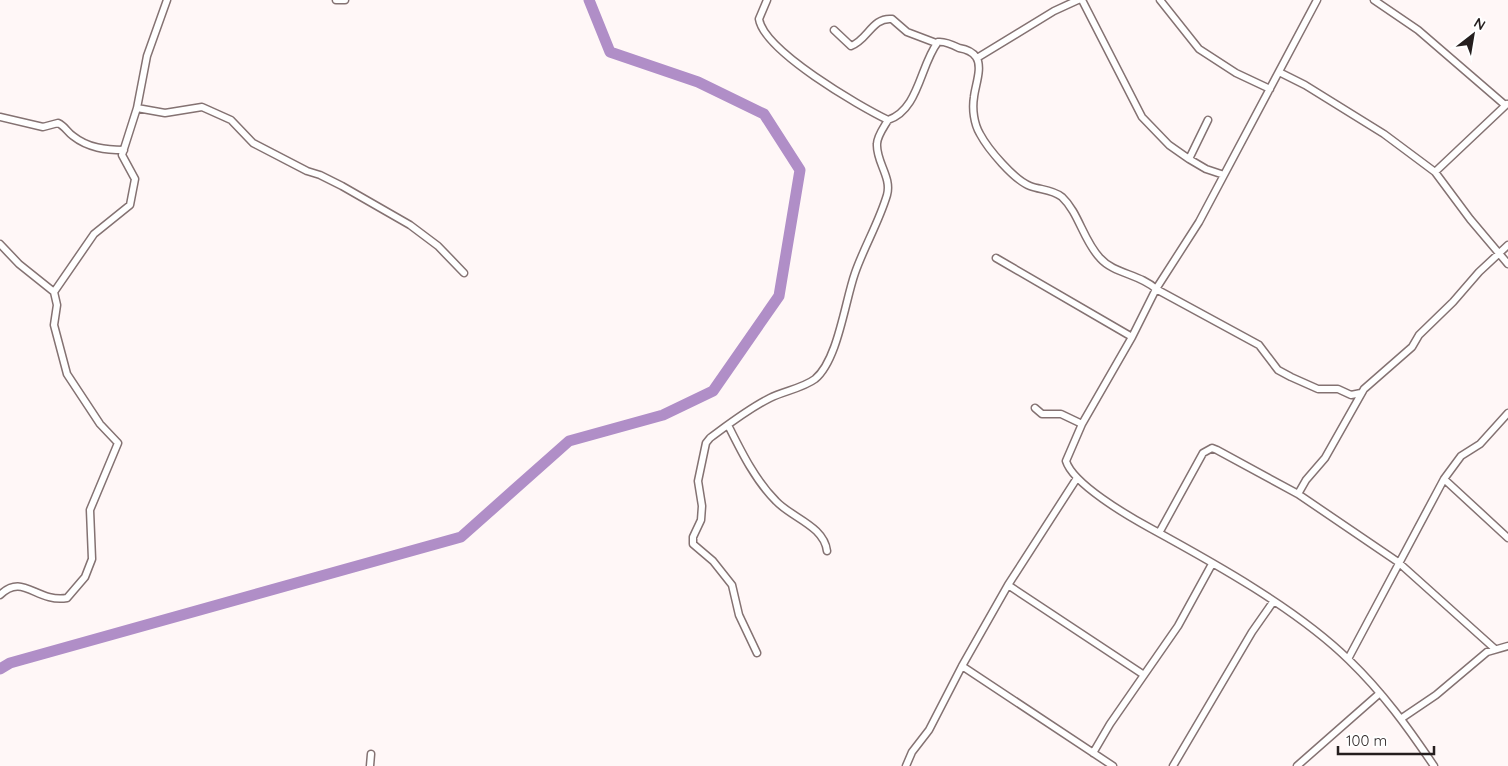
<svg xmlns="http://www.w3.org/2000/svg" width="1508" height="766" viewBox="0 0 1508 766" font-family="Quicksand,sans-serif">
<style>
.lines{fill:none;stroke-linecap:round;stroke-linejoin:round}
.river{stroke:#b08ec7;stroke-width:11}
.minor-casing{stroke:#847272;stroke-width:9}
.minor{stroke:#fff;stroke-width:6}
</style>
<rect width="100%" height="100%" fill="#fff7f7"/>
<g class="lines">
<path class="river" d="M0,669L10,663L461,537L569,441L663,415L713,391L779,296L800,170L764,114L698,82L610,52L589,0"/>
<g class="minor-casing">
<path id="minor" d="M336,0H345
M767,0L759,19C764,51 859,106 888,120C919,110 920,65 938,42C945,41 953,45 959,48C965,49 972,51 976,57C983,67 975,86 974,97C972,109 974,124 980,134C988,149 1014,180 1030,186C1040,190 1052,189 1062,197C1079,213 1083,240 1100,258C1114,274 1140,274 1156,289L1259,345L1278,370L1291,377L1318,389H1338L1351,395L1361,393
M1082,0L1142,117L1169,145L1189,159L1206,169L1224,175
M1160,0L1199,49L1236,73L1270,89
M1317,0L1199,222L1156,289L1132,337L1082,424L1066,461C1073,484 1128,516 1150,528C1214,563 1297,609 1349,660C1383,693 1407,726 1434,766
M1374,0L1418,30L1505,105
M834,30L851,46C868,40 872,17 892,19L907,32L936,43
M977,58L1054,11L1078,0
M1279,72L1305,85L1384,134L1435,172L1470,219L1508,264
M137,108L165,113L202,107L231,120L253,143L307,171L320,175L342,186L410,225L438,246L464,273
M0,117L43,127L58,123C65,126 67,132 73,136C88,148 106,150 124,150
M1189,159L1208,120
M1435,172L1507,104
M0,244L19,264L54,292
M996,258L1132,337
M1035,408L1042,414H1061L1082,424
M728,425C741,451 755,480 776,501C792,518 824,526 827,551
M1444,479L1508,538
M1298,494L1306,480L1325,458L1364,389L1412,347L1419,335L1453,302L1479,272L1508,245
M1159,533L1203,453L1212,448L1217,450L1298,494L1398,562L1495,649
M1008,585L1144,675
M0,595C23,572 36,603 67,598L85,577L92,559L90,510L118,443L100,424L67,374L54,325L57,305L54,292L94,234L130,205L135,179L122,155L137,108L147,56L167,0
M757,653L739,615L732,585L713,561L693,544V537L701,520L702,506L698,481L706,443L710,438C729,424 748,409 770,398C784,391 803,388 815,379C838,360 845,301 855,273C864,247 879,222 887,195C892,177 876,162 877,144C877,136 884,127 888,120
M1348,659L1444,479L1461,456L1480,444L1508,413
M962,666L1113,766
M1402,718L1436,695L1487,652L1508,646
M1093,753L1110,724L1178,626L1212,564
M370,766L371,754
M906,766L912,752L929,730L962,666L1008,585L1077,478
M1173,766L1252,632L1273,602
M1297,766L1380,693"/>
</g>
<use href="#minor" class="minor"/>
</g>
<g transform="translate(1473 35) rotate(31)" stroke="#ffffff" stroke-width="4" paint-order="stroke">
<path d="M0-4L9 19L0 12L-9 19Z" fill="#251e1e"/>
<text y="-8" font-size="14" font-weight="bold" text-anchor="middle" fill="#251e1e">N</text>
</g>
<path d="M1338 746v8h96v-8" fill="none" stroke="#251e1e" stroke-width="2.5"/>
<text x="1346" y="746" font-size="15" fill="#251e1e" stroke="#ffffff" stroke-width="4" paint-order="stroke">100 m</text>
</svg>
